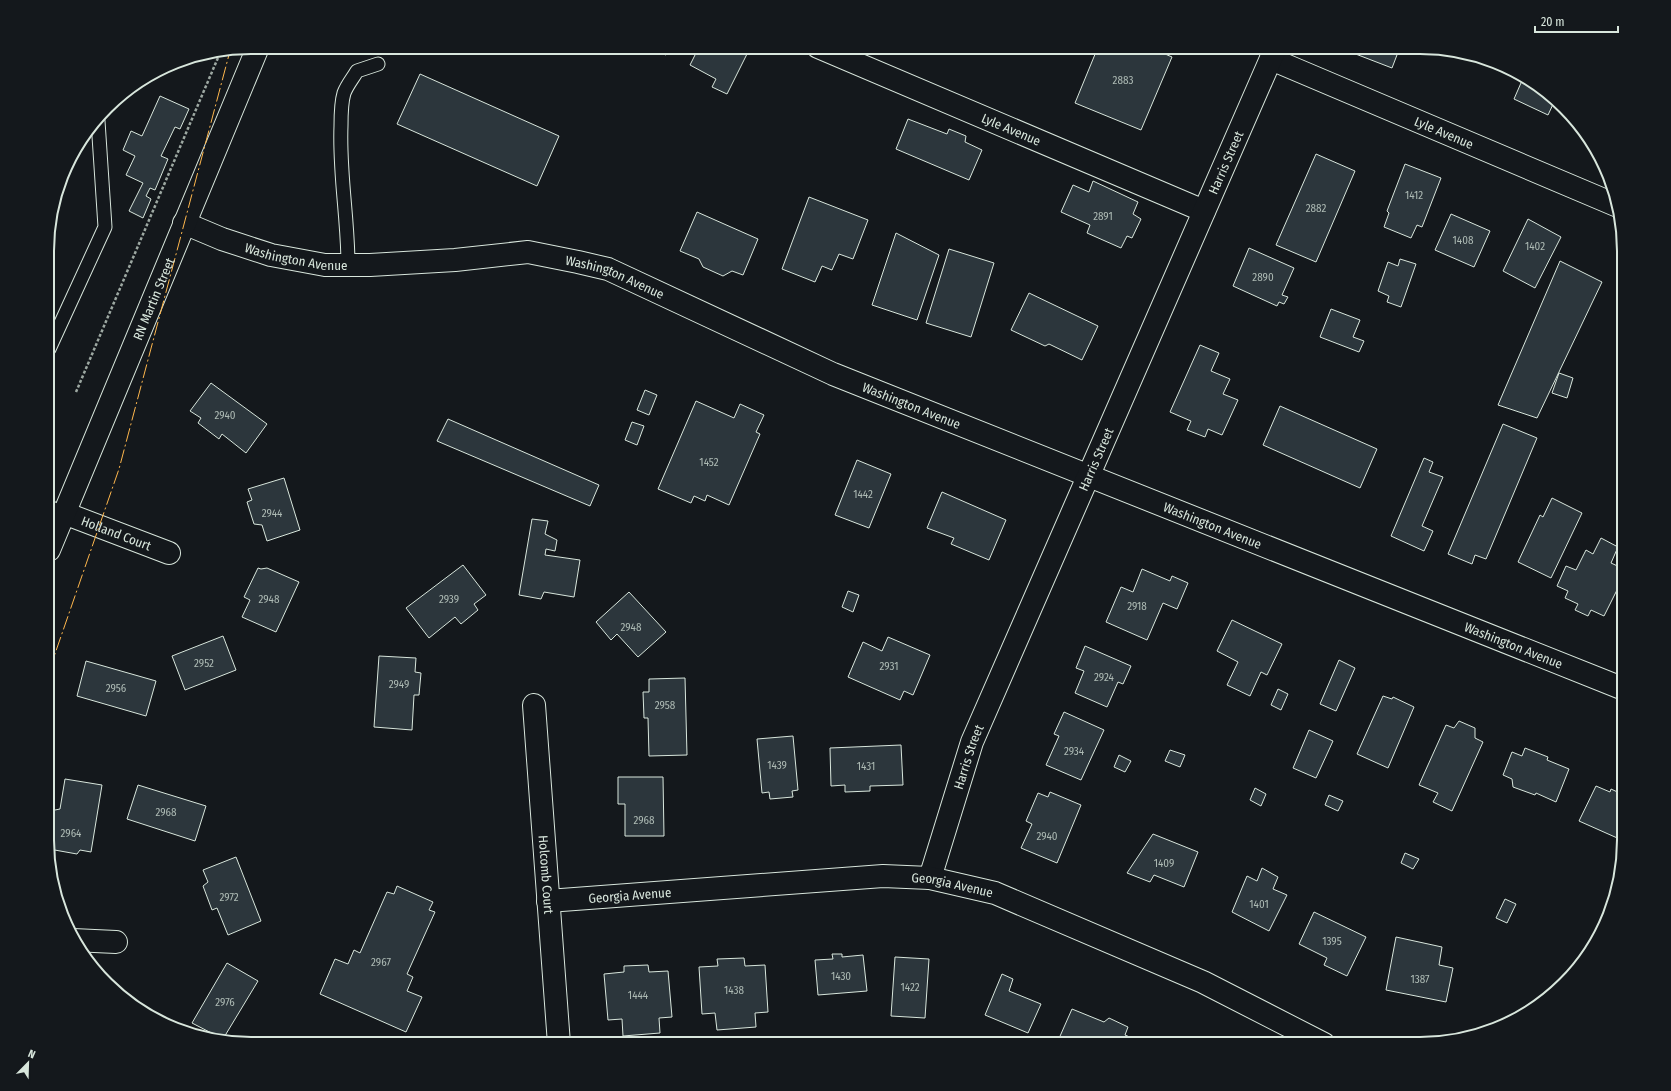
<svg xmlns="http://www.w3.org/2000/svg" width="1671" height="1091" viewBox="0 0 1671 1091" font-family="'Fira Sans Condensed',sans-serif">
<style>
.building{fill:#2c363c;stroke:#d8e6dc}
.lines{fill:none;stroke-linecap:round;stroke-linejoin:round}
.lane-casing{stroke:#d8e6dc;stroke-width:15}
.street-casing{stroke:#d8e6dc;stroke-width:24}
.secondary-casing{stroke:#d8e6dc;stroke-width:24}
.path{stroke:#9da8a2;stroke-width:2.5;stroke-dasharray:3 2;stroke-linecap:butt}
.lane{stroke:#14181c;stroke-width:13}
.street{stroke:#14181c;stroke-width:22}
.secondary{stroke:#14181c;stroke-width:22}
.power{stroke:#ffb74d;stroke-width:1;stroke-dasharray:14 3 2 3;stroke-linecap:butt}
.labels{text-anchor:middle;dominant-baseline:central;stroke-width:3;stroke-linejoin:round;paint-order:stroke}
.number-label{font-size:11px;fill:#adbab4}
.street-label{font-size:13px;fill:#d8e6dc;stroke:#14181c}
.rim{fill:none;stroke:#d8e6dc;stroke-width:2}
</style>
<rect width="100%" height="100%" fill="#14181c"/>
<path class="building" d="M403,47H414L412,52Z
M646,47H669L666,55Z
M699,47L750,48L727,94L712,87L716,79L690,65Z
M1098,47H1149L1172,57L1141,130L1075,103Z
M1356,47H1400L1392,68L1353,53Z
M420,74L559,136L537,186L397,124Z
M1524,76L1534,81L1555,100L1548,115L1514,99Z
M160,96L189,109L180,129L175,127L161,156L168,159L155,190L150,188L146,196L151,199L143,218L129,211L143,183L126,175L135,156L123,150L131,131L142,136Z
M908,119L947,134L949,129L966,136L965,142L982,150L969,180L896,149Z
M1316,154L1355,171L1316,262L1276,245Z
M1405,164L1441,178L1422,227L1417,225L1411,238L1384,227L1389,213L1387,211Z
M62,179L49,236V224Z
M1093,181L1138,202L1133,214L1141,219L1132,238L1127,236L1121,248L1087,233L1090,225L1061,212L1073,185L1089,192Z
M809,197L868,220L853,259L839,254L832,270L822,266L815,282L782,269Z
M697,212L758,239L743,275L732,271L723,276L703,267L699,259L680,251Z
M1451,214L1490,231L1474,267L1435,250Z
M1528,219L1561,237L1535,288L1503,271Z
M896,233L939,255L917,320L872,305Z
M1249,248L1294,268L1282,295L1288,297L1284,304L1279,302L1277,306L1233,286Z
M949,249L994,263L971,337L926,323Z
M1400,259L1416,264L1401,307L1387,302L1389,296L1378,291L1388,262L1398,266Z
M1560,261L1602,282L1537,418L1498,405Z
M1029,293L1098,326L1082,360L1049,344L1045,346L1011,330Z
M1331,309L1360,320L1353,337L1364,341L1359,352L1320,337Z
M1200,345L1219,353L1211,371L1230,379L1223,394L1238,400L1222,435L1208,429L1205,437L1187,430L1191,421L1170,412Z
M1559,373L1573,378L1567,398L1552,393Z
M211,383L267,424L246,453L222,434L219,439L198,423L201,418L190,411Z
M645,390L657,395L649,415L637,410Z
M696,401L734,418L740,404L764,415L756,432L760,434L729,505L707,495L705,501L694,496L691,503L658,489Z
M1280,406L1377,449L1360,488L1263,445Z
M448,419L599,485L590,506L437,441Z
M632,422L644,426L637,445L625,440Z
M1503,424L1537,438L1486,559L1475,555L1472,564L1448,554Z
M1424,458L1433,462L1429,472L1443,477L1422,526L1433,531L1424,551L1391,536Z
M857,460L891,474L869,528L835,515Z
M284,478L300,530L267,541L262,525L254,524L247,502L252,500L248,489Z
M942,492L1006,520L989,560L951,544L954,538L927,528Z
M1552,498L1582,513L1551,578L1518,562L1540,515L1543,517Z
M532,519L548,521L545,534L557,540L555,551L546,549L545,555L580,560L574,597L544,592L541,599L519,595Z
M1601,538L1618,547L1611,563L1624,569V576L1604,616L1591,610L1588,616L1575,610L1578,604L1565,598L1568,591L1557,586L1566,566L1576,570L1586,550L1593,554Z
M463,565L486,595L474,604L478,610L461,624L455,617L429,638L406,608Z
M258,568L261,569L267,568L299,582L276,632L242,617L250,600L244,597Z
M1142,569L1170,581L1172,576L1188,583L1177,609L1163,603L1147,640L1106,622L1121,587L1133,592Z
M848,591L859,595L853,612L842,607Z
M629,592L666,632L638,657L617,634L611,640L596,622Z
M1232,620L1282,644L1267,675L1261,672L1250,696L1227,685L1238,662L1217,651Z
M223,636L236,670L185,690L172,656Z
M888,637L930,655L913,695L904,691L900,700L848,677L863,642L882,651Z
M1085,646L1131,666L1123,684L1118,682L1107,707L1075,693L1084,671L1076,668Z
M379,656L416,658L415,672L421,673L419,695H414L412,730L374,727Z
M1339,660L1355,668L1336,711L1320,704Z
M86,661L156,681L146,716L77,696Z
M685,678L687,755L649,756L648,718H644L643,692H649V679Z
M1278,689L1288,694L1281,710L1271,705Z
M1383,696L1392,699L1393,697L1414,707L1388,768L1357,754Z
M1064,712L1104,730L1081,780L1046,765L1059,736L1054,734Z
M1459,721L1475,728V738L1483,742L1452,811L1433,802L1438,793L1419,785L1446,725L1454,728Z
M1309,730L1333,741L1316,778L1293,768Z
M793,736L798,790L792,791L793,797L770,799L769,792L762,793L757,739Z
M901,745L903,785L870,786V791L845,792V785L831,786L830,748Z
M1525,748L1548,757L1547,760L1569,769L1556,802L1536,793L1535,795L1513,787L1512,779L1503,775L1512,752L1522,756Z
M1170,750L1185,755L1180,767L1165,761Z
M1119,755L1131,761L1125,772L1114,767Z
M618,777H663L664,836H625V804H618Z
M65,779L102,785L91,852L80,850L77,854L49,849L50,811L60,809Z
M138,785L206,806L195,841L127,819Z
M1596,786L1610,792L1611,789L1624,795V841L1579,821Z
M1255,788L1266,794L1261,806L1250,800Z
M1050,792L1081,805L1057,863L1021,848L1032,824L1026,821L1038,793L1048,797Z
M1329,795L1343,801L1338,811L1325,805Z
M1153,834L1198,852L1184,887L1154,875L1150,882L1127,873Z
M1405,853L1419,859L1413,869L1401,863Z
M236,857L261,921L228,935L217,908L212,910L203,886L208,882L203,870Z
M1262,868L1278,877L1273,889L1287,895L1269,931L1232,912L1247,876L1257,881Z
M397,886L433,902L429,910L435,912L407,974L413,977L407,991L422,997L406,1032L320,994L335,959L348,964L354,950L360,953L387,892L394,894Z
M1505,899L1516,904L1507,923L1496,918Z
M1314,912L1366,937L1347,976L1324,965L1327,958L1299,944Z
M1396,937L1442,947L1439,965L1453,968L1446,1002L1386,990Z
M832,954H842V957L863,955L867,991L818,995L815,960L833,959Z
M895,957L929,959L925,1018L891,1016Z
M744,958L745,966L765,965L768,1012L755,1013L756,1027L717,1030L715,1013L702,1014L699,967L718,966L717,959Z
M1576,962L1580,964L1571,975Z
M227,963L258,981L223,1039L192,1023Z
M648,965L649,972L668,971L672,1017L659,1018L660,1033L623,1036L622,1019L608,1020L604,974L624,972V966Z
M1002,974L1013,979L1009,991L1041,1004L1028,1033L985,1015Z
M1072,1009L1104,1022L1109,1018L1128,1027L1125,1035L1139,1041L1137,1044L1057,1043Z"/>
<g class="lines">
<g class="lane-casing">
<path id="lane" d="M348,265C348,218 339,173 341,126C341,116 341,103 344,93C347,85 353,78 357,71L378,64
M49,349L105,227L98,121
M49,507L64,513"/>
</g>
<g class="street-casing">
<g id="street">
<path id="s1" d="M818,47L1204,211"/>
<path id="s2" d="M1271,59L1618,206"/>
<path id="s3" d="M184,223L222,239L271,255L325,265H370L455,260L528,252L578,262L608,269L833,374L1624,689"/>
<path id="s4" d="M64,513L169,553"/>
<path id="s5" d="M534,705L559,1044"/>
<path id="s6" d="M930,878L972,742L1276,47"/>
<path id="s7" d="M548,901L883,876L930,878L995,893L1203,982L1324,1044"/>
<path d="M73,940L116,942"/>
</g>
</g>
<g class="secondary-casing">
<g id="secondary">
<path id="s8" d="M49,550L258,47"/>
</g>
</g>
<path class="path" d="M76,392L220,53"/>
<use href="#lane" class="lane"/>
<use href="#street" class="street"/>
<use href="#secondary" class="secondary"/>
<path class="power" d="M49,671L119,469L230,51"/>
</g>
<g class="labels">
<g class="number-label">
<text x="1123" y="80">2883</text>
<text x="1414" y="195">1412</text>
<text x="1316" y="208">2882</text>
<text x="1103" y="216">2891</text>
<text x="1463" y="240">1408</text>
<text x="1535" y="246">1402</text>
<text x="1263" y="277">2890</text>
<text x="225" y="415">2940</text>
<text x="709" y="462">1452</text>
<text x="863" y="494">1442</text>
<text x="272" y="513">2944</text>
<text x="269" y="599">2948</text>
<text x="449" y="599">2939</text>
<text x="1137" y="606">2918</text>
<text x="631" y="627">2948</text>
<text x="204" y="663">2952</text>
<text x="889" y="666">2931</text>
<text x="1104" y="677">2924</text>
<text x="399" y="684">2949</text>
<text x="116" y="688">2956</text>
<text x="665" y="705">2958</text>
<text x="1074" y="751">2934</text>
<text x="777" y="765">1439</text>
<text x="866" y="766">1431</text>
<text x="166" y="812">2968</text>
<text x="644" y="820">2968</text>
<text x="71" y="833">2964</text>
<text x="1047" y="836">2940</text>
<text x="1164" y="863">1409</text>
<text x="229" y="897">2972</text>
<text x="1259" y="904">1401</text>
<text x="1332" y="941">1395</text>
<text x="381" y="962">2967</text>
<text x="841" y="976">1430</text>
<text x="1420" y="979">1387</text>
<text x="910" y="987">1422</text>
<text x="734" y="990">1438</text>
<text x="638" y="995">1444</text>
<text x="225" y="1002">2976</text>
</g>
<g class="street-label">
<text stroke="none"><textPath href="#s1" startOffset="210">Lyle Avenue</textPath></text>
<text stroke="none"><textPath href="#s2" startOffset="188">Lyle Avenue</textPath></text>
<text stroke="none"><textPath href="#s6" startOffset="775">Harris Street</textPath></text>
<text stroke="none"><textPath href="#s3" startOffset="118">Washington Avenue</textPath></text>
<text stroke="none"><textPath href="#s3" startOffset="442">Washington Avenue</textPath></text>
<text stroke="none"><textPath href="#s8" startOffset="272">RN Martin Street</textPath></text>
<text stroke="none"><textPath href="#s3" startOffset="766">Washington Avenue</textPath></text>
<text stroke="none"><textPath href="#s6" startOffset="451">Harris Street</textPath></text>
<text stroke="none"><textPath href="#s3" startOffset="1090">Washington Avenue</textPath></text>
<text stroke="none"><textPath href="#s4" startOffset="56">Holland Court</textPath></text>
<text stroke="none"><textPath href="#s3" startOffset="1414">Washington Avenue</textPath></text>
<text stroke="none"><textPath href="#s6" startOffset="127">Harris Street</textPath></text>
<text stroke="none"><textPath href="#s5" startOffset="170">Holcomb Court</textPath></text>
<text stroke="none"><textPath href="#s7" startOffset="406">Georgia Avenue</textPath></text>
<text stroke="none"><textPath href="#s7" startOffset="82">Georgia Avenue</textPath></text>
</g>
</g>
<path d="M0 0H1671V1091H0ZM251 54H1420A197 197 0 0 1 1617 251V840A197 197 0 0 1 1420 1037H251A197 197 0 0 1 54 840V251A197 197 0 0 1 251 54Z" fill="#14181c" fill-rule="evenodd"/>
<path class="rim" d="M251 54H1420A197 197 0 0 1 1617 251V840A197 197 0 0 1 1420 1037H251A197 197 0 0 1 54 840V251A197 197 0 0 1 251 54Z"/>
<g transform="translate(28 1063) rotate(23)" stroke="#14181c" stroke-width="3" paint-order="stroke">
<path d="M0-3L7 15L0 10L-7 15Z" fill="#d8e6dc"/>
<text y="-6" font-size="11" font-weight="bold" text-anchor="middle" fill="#d8e6dc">N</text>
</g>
<path d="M1535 26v6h83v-6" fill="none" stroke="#d8e6dc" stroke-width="2"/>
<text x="1541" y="26" font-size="12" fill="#d8e6dc" stroke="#14181c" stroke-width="3" paint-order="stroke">20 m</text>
</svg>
